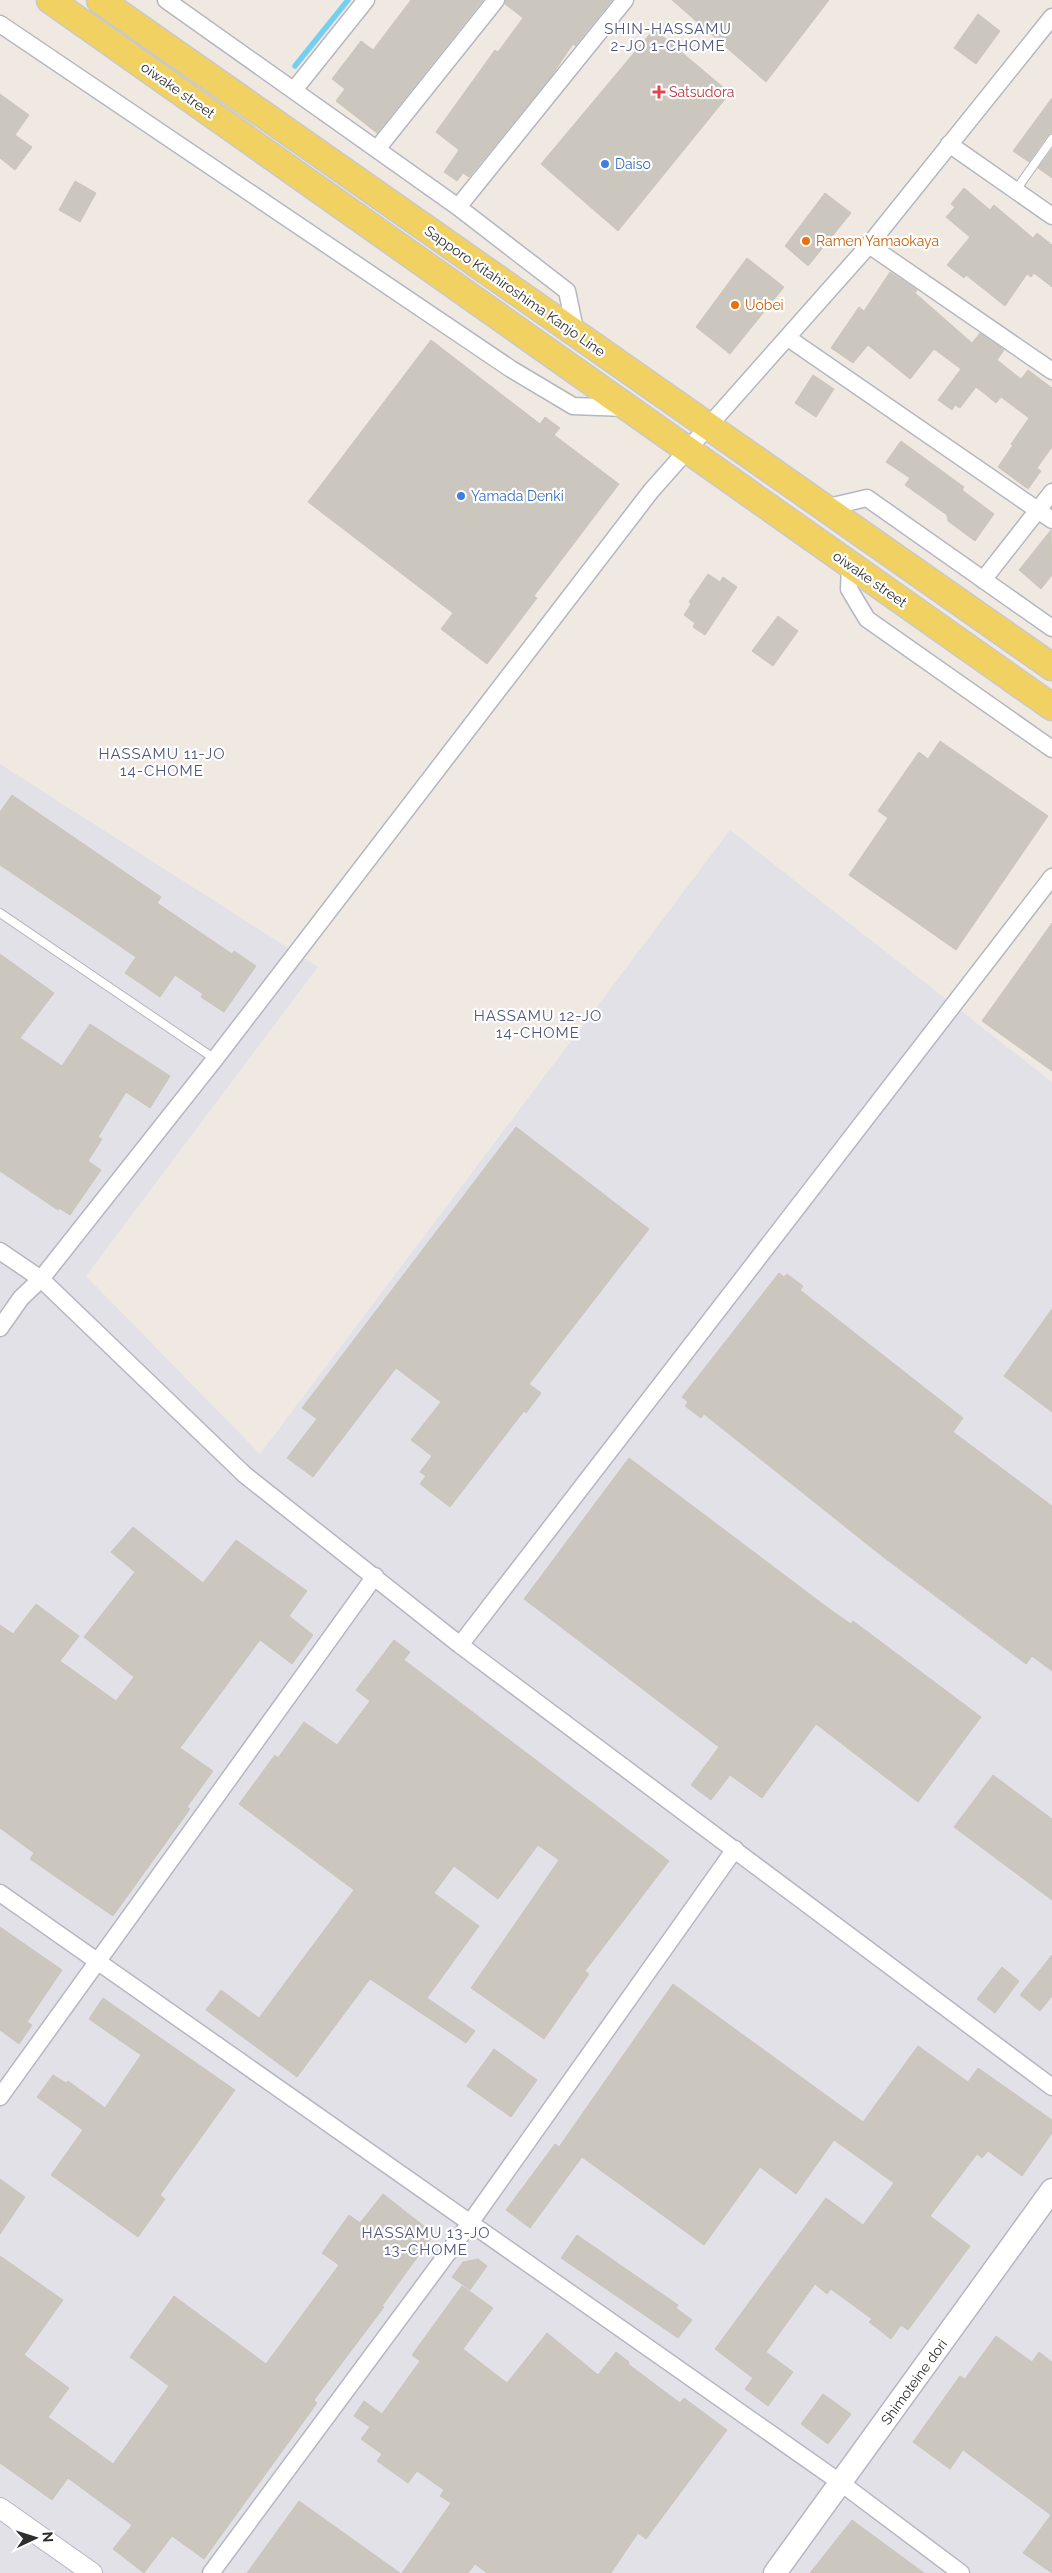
<svg xmlns="http://www.w3.org/2000/svg" width="1052" height="2573" viewBox="0 0 1052 2573" font-family="Raleway,sans-serif">
<style>
.industrial{fill:#e3e1e8}
.lines{fill:none;stroke-linecap:round;stroke-linejoin:round}
.stream{stroke:#75cff0;stroke-width:5.5}
.building{fill:#cbc7bf;stroke:#cbc5ba}
.service-casing{stroke:#b4b7c1;stroke-width:10}
.minor-casing{stroke:#b4b7c1;stroke-width:19}
.tertiary-casing{stroke:#b4b7c1;stroke-width:22}
.secondary-casing{stroke:#b4b7c1;stroke-width:25}
.primary-casing{stroke:#c9c9c9;stroke-width:29}
.service{stroke:#fff;stroke-width:8}
.minor{stroke:#fff;stroke-width:16}
.tertiary{stroke:#fff;stroke-width:20}
.secondary{stroke:#fff;stroke-width:22}
.primary{stroke:#f2d163;stroke-width:26}
.health-dot{fill:#e0444e;stroke:#fff;stroke-width:2}
.shop-dot{fill:#3f7fe0;stroke:#fff;stroke-width:2}
.food-dot{fill:#e8710a;stroke:#fff;stroke-width:2}
.labels{text-anchor:middle;dominant-baseline:central;stroke-width:4.5;stroke-linejoin:round;paint-order:stroke}
.street-label{font-size:14px;fill:#2e2e2e;stroke:#fff}
.health-label{font-size:14px;fill:#be3a42;stroke:#fff;text-anchor:start}
.shop-label{font-size:14px;fill:#366cbe;stroke:#fff;text-anchor:start}
.food-label{font-size:14px;fill:#c56008;stroke:#fff;text-anchor:start}
.neighbourhood-label{font-size:15px;letter-spacing:1px;fill:#4d5680;stroke:#fff}
</style>
<rect width="100%" height="100%" fill="#efe9e1"/>
<path class="industrial" d="M0,764L318,967L86,1276L260,1454L730,830L1052,1082V2573H0Z"/>
<g class="lines">
<path class="stream" d="M295,66L348,0"/>
</g>
<path class="building" d="M411,0H483L377,133L336,101L345,89L332,79L361,41L373,50Z
M506,0H612L575,46L573,44L550,78L469,177L463,173L457,181L444,172L459,150L436,132L495,50L498,52L523,18L505,4Z
M672,0H829L766,82Z
M978,14L1000,31L976,64L954,48Z
M654,29L730,93L618,231L541,164Z
M0,94L29,115L15,135L32,147L15,170L0,158Z
M1052,98V133L1047,136L1029,162L1013,151Z
M1052,149V178L1038,168Z
M75,181L96,193L80,222L59,210Z
M964,188L990,210L994,205L1033,238L1037,233L1052,245V287L1034,273L1031,277L1027,274L1005,306L966,275L964,278L947,265L970,237L946,217L955,207L951,204Z
M825,193L851,213L808,266L785,246Z
M747,258L784,287L730,354L696,327Z
M890,272L917,290L915,293L972,343L980,333L1004,350L997,360L1021,379L1028,370L1052,388V447L1037,468L1041,471L1028,489L998,467L1013,445L1011,444L1029,418L1001,397L996,403L976,387L960,408L955,405L952,410L938,400L961,369L934,349L910,379L868,345L853,363L831,348L859,307L864,311Z
M431,340L540,424L545,417L560,428L554,435L619,484L534,596L537,598L487,664L441,629L453,613L308,502Z
M813,375L834,389L816,417L795,403Z
M901,441L964,487L962,490L994,514L975,541L948,521L947,515L905,485L910,478L886,462Z
M1051,530L1052,575L1041,589L1019,570Z
M708,574L720,582L723,577L737,587L705,635L693,627L695,623L684,615L691,604L689,602Z
M778,616L798,631L773,666L752,651Z
M940,741L1048,816L956,950L849,875L888,818L878,811L919,752L928,759Z
M12,795L161,897L157,903L232,954L234,951L256,966L224,1012L201,997L203,994L175,975L160,997L125,973L136,957L0,865V812Z
M1052,923V1071L982,1021Z
M0,954L54,993L20,1038L62,1066L90,1024L170,1076L150,1108L126,1092L98,1137L102,1139L88,1161L101,1170L70,1215L59,1208L58,1210L0,1171Z
M516,1127L649,1229L529,1384L541,1393L526,1413L524,1411L450,1507L420,1484L426,1476L420,1472L432,1456L411,1440L441,1402L396,1368L313,1477L287,1458L317,1419L302,1408Z
M779,1273L784,1277L787,1274L803,1286L800,1290L963,1418L953,1432L1052,1506V1671L1032,1656L1026,1664L882,1556L704,1414L701,1418L685,1406L688,1402L682,1397Z
M1052,1309V1412L1004,1376Z
M629,1458L832,1611L851,1624L853,1621L981,1717L918,1802L816,1724L762,1798L730,1775L711,1800L691,1785L719,1747L524,1599Z
M133,1527L203,1583L236,1540L307,1591L289,1616L313,1635L292,1664L260,1640L180,1748L213,1771L187,1807L190,1809L113,1916L30,1859L34,1853L0,1828V1625L13,1634L36,1604L79,1636L60,1661L116,1701L134,1677L84,1637L135,1572L111,1552Z
M394,1640L410,1652L404,1660L669,1861L585,1971L589,1974L544,2039L471,1988L559,1860L538,1845L498,1899L454,1866L434,1893L479,1926L427,1998L475,2031L466,2043L370,1979L297,2077L206,2010L221,1990L259,2018L354,1890L239,1804L275,1755L278,1758L304,1722L337,1745L370,1701L356,1690Z
M993,1775L1052,1819V1900L954,1827Z
M0,1927L62,1970L27,2022L32,2025L19,2044L0,2030Z
M1052,1955V1996L1040,2011L1020,1995Z
M1002,1967L1019,1981L995,2013L977,1999Z
M673,1984L863,2122L918,2046L968,2082L978,2068L1052,2120V2133L1022,2176L988,2151L982,2158L977,2154L930,2216L970,2246L908,2330L901,2325L891,2339L869,2322L872,2319L831,2289L827,2294L815,2284L766,2352L793,2372L768,2406L745,2389L753,2378L715,2349L826,2198L863,2225L894,2183L834,2140L796,2194L760,2167L704,2245L582,2157L530,2228L506,2210L555,2144L559,2147Z
M103,1998L235,2090L160,2195L165,2199L138,2237L51,2175L83,2130L37,2097L53,2075L66,2083L68,2081L105,2108L141,2055L89,2019Z
M494,2049L537,2080L511,2117L467,2086Z
M0,2179L25,2197L0,2234Z
M383,2194L434,2234L382,2306L384,2307L314,2400L317,2403L204,2559L172,2536L144,2573L113,2549L132,2525L68,2478L52,2500L0,2463V2256L63,2300L24,2355L69,2388L48,2417L113,2464L169,2386L130,2357L174,2296L266,2364L339,2265L322,2253L349,2215L360,2223Z
M577,2235L678,2305L676,2308L692,2320L678,2338L561,2258Z
M478,2259L487,2266L470,2290L452,2277L463,2262Z
M462,2286L493,2308L463,2349L507,2383L547,2333L598,2375L616,2352L629,2362L628,2364L680,2403L684,2398L727,2430L646,2539L638,2533L611,2573H487L475,2564L468,2573H402L451,2503L440,2496L444,2490L417,2471L408,2483L377,2461L382,2454L361,2439L370,2427L354,2416L364,2401L382,2414L420,2361L412,2355Z
M996,2336L1032,2362L1039,2352L1052,2362V2573L1023,2553L1051,2515L963,2450L950,2469L913,2442L960,2376L965,2379Z
M823,2394L851,2414L828,2444L801,2424Z
M299,2501L400,2573H247Z
M852,2520L924,2573H810Z"/>
<g class="lines">
<g class="service-casing">
<path id="service" d="M1016,190L1052,139
M0,913L215,1059"/>
</g>
<g class="minor-casing">
<path id="minor" d="M166,0L458,207L567,291L576,334
M0,24L511,369L573,406L626,408
M294,90L366,0
M949,144L1052,216
M377,149L496,0
M458,207L625,0
M869,245L1052,371
M788,338L1052,520
M824,508L867,498L1052,628
M850,565L849,589L867,619L1052,749
M983,580L1052,492
M0,1251L41,1279L245,1475L460,1645L1052,2087
M0,1328L21,1298L41,1279L215,1059L651,491L869,245L1052,17
M460,1645L1052,877
M0,1893L841,2483L961,2573
M0,2097L375,1576
M211,2573L470,2223L735,1849"/>
</g>
<g class="tertiary-casing">
<path id="tertiary" d="M0,2508L92,2573"/>
</g>
<g class="secondary-casing">
<path id="secondary" d="M775,2573L1052,2190"/>
</g>
<g class="primary-casing">
<path id="primary" d="M50,0L1052,707
M100,0L1052,667"/>
</g>
<use href="#service" class="service"/>
<use href="#minor" class="minor"/>
<use href="#tertiary" class="tertiary"/>
<use href="#secondary" class="secondary"/>
<use href="#primary" class="primary"/>
</g>
<path class="health-dot" d="M656.5 84.5h5v5h5v5h-5v5h-5v-5h-5v-5h5z"/>
<g class="shop-dot">
<circle cx="605" cy="164" r="5"/>
<circle cx="461" cy="496" r="5"/>
</g>
<g class="food-dot">
<circle cx="806" cy="241" r="5"/>
<circle cx="735" cy="305" r="5"/>
</g>
<g class="labels">
<g class="street-label">
<text transform="translate(178 90) rotate(35)">oiwake street</text>
<text transform="translate(515 291) rotate(35)">Sapporo Kitahiroshima Kanjo Line</text>
<text transform="translate(870 579) rotate(35)">oiwake street</text>
<text transform="translate(914 2382) rotate(-54)">Shimoteine dori</text>
</g>
<g class="health-label">
<text x="669" y="92">Satsudora</text>
</g>
<g class="shop-label">
<text x="615" y="164">Daiso</text>
<text x="471" y="496">Yamada Denki</text>
</g>
<g class="food-label">
<text x="816" y="241">Ramen Yamaokaya</text>
<text x="745" y="305">Uobei</text>
</g>
<g class="neighbourhood-label">
<text x="668" y="29">SHIN-HASSAMU<tspan x="668" dy="17">2-JO 1-CHOME</tspan></text>
<text x="162" y="754">HASSAMU 11-JO<tspan x="162" dy="17">14-CHOME</tspan></text>
<text x="538" y="1016">HASSAMU 12-JO<tspan x="538" dy="17">14-CHOME</tspan></text>
<text x="426" y="2233">HASSAMU 13-JO<tspan x="426" dy="17">13-CHOME</tspan></text>
</g>
</g>
<g transform="translate(35 2538) rotate(86)" stroke="#ffffff" stroke-width="4" paint-order="stroke">
<path d="M0-4L9 19L0 12L-9 19Z" fill="#2e2e2e"/>
<text y="-8" font-size="14" font-weight="bold" text-anchor="middle" fill="#2e2e2e">N</text>
</g>
</svg>
